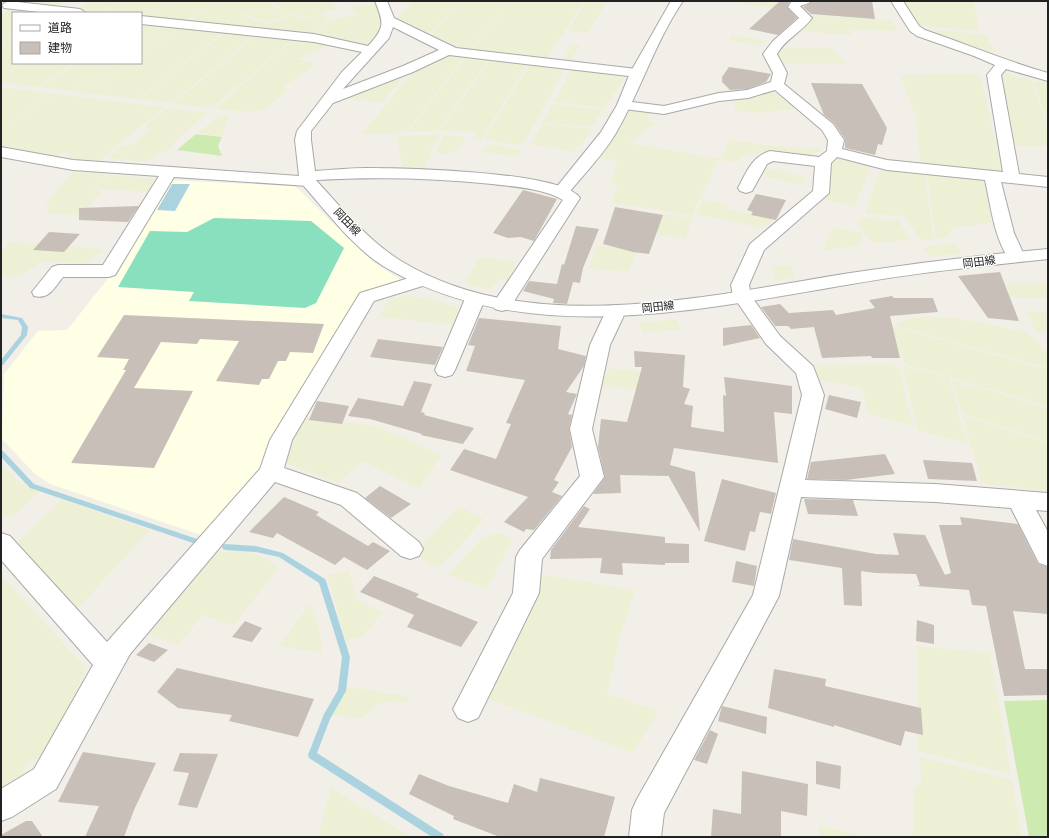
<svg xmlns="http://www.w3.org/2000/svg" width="1049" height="838" viewBox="0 0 1049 838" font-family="'Alegreya Sans','Noto Sans JP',sans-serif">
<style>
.education{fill:#ffffe5}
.farmland{fill:#eef0d5}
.grass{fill:#cdebb0}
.pitch{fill:#88e0be}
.water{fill:#aad3df}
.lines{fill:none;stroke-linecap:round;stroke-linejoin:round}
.stream{fill:#aad3df;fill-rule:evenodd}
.building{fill:#c7bfb8}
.minor-casing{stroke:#a9a9a9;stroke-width:2}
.tertiary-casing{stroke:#a9a9a9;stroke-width:2}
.minor{fill:#fff;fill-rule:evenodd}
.tertiary{fill:#fff;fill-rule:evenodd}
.labels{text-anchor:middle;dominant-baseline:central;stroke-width:3;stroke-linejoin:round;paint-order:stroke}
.street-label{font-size:11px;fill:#222;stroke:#fff}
</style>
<rect width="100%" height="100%" fill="#f2efe9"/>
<path class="education" d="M169,180L295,186L373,262L401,280L398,286L364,291L271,441L262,466L210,538L50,484L35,474L2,439L4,374L38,331L67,330L110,276H117Z"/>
<path class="farmland" d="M23,1H68L58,7L19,4Z
M91,1H118L103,11L95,12L76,10Z
M120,1H166L145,16H141V13H102Z
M168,1H215L187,21L146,16Z
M217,1H267L276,7L240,14L253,20L241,27L188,22Z
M272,1H329L340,8L306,18L292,13L269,23L242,14L281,7Z
M413,1H459L431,32L422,31L396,19Z
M461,1H509L470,49L467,50L433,36L434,35L432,33Z
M510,1H584L547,59L475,52L476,49H472Z
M586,1L607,2L588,33L567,31Z
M738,1H789L784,10L738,3Z
M897,1H974L979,31L913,25Z
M373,3L376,4L380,11L381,20L379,34L367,46L318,36L319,35L315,34L332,20L358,14L349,8Z
M11,8L48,12L13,13V34L1,42V14Z
M322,14L330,20L315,32L308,34L242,27L254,20L269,24L292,15L306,19Z
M801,15L891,20L898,31L851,30L852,35L793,31Z
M141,22L164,24L141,41Z
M165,24L179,27L141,54V42Z
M180,27L224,32L137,99L88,93L130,63H141V55Z
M937,30L987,35L989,43L992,44L997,52H979L939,38Z
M225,33L256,34L171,103L139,99Z
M258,34L287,37V39L291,40L212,108L173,104Z
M731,34L767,41L761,46L729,40Z
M13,36V63H21L1,76V43Z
M299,39L331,45L298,59L316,63L300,77L285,85L284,87L287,91L264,110L246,112L215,109L292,40Z
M571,44L580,45L570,61L563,60Z
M829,47L834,50L846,64L775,63L769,48Z
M448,54L462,56L460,57L463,58L406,132L361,135L416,68Z
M470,57L489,59L437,131L408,132L465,58Z
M491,59L528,64L481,139L474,137L476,132L439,131Z
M23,63H74L38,87L1,83V77Z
M76,63H109L69,91L41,87Z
M110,63H129L87,93L70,91Z
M530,64L565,68L522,146L484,139Z
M572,69L620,74L624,79L604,108L554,102Z
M410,70L383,102L344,99Z
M998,71L1032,80L1048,129V145L1037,147L1012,145Z
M977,73L982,81L1002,172L920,162L916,117L900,75Z
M1040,81L1048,83V123L1034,82Z
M1,87L53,94L1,130Z
M770,89L796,109L758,113L735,111L734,98Z
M54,94L164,107L99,161L67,158L72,153L63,152L57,157L44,155L1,144V131Z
M553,104L603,110L592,126L586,125L584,127L542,123Z
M626,106L651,111L647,118L655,123L631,143L719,159L692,215L612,203L617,184L610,183L617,161L591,157Z
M167,108L207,113L179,137L169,150L145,162L107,158L121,147L135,143L148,131L145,126Z
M219,115L229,116L223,136L198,133Z
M542,124L592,129L581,145L578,146L574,152L531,144Z
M441,134L431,151L425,171H404L396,136Z
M444,135L466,137L458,152L450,151L447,154L435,153Z
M730,140L770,146L822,148L812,156L766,151L739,158L737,162L721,160Z
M487,144L522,150L516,157L481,151Z
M828,155L872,165L854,206L813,197Z
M758,166L806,177L801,185L753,174Z
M880,169L925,174L934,240H921L904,216L865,214Z
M73,172L106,174L93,190L101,191L82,215L45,214L51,206L44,205Z
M927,174L983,178L992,223L953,228L946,237L936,240Z
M107,175L151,178L156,181L148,192L95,189Z
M703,200L729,205L725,209L774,220L761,228L723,219L695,215Z
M656,213L692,218L686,238L648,233Z
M861,218L899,221L911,240L871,243L858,224Z
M833,227L863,233L858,246L823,250Z
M9,242L104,249L102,253L94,256L88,264L42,261L19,277H1V253Z
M954,243L964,253L931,257L923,247Z
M598,245L637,251L628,272L588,268Z
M480,257L515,262L509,280L499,279L489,290L464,283Z
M771,266H791L795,278L776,281Z
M1006,283H1047L1048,298L1010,297Z
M410,296L439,301L459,308L452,325L379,317L389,298Z
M1026,311L1048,312V332L1036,331Z
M922,317H944L987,323L1027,333L1038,341L1048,355V368L893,325L910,318Z
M676,319L681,329L643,333L639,323Z
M892,326L1048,370V406L905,364L888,328Z
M895,364L896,367L899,368L913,426L869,414L862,388L810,378L804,365Z
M902,365L949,378L967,443L918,431Z
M610,368L674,375L656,392L593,385L597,375L606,376Z
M953,380L961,382V386L970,388L972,385L1048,409V441L962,414Z
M297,415L376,426L441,455L420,489L363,461L338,483L276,459Z
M963,416L1048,443V491L982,484Z
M1,462L19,482L40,492L15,515L1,518Z
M62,499L150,530L77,609L18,542Z
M459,506L484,519L439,568L413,555Z
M498,533L513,539L487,588L448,575L482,538Z
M214,550L225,552L246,551L268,559L279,568L233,626L203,615L178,645L146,633Z
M349,571L357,600L383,612L363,636L346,642L327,574Z
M526,572L635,590L621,634L607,694L659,711L633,753L468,691Z
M1,575L86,668L49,752L26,765L22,777L2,788Z
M310,603L321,636L322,653L279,646Z
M917,646L990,653L1011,774L917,751Z
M346,686L411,697L408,701H392L378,704L361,719L328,714Z
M920,757L1012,780L1022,837H913V790L921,782Z
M331,788L411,837H318Z
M819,825L867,837H819Z"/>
<path class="grass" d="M196,134L222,137L218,146L222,156L177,150Z
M1048,700V837H1029L1004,701Z"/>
<path class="pitch" d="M214,218L311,221L344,248L316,303L305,308L189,301L194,292L118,287L150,231L187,232Z"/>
<path class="water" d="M172,184H190L175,211L157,210Z"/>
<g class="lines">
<path class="stream" d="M1,314L22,318L28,327L27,335L3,365L1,366V360L21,335L22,327L18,320L1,318Z
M1,451H3L34,484L200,540L201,542L200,544L198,545L196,544L30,488L1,457Z
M225,544L256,546L283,553L325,579L326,581L350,657L346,691L330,719L317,753L443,834L444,837H432L309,758L308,755L324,714L338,690L342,657L319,583L279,557L256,552L225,550L223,549L222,547L223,545Z"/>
</g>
<path class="building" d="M780,1H790L787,7L797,18L778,35L749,29Z
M812,1H872L875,19L811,14L803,7L809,4Z
M729,67L749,70L771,74L766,82L747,89L730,90L722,82V77Z
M811,83L862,84L887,128L882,145L878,144L875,155L845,148V139L834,123L824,115Z
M523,190L557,199L534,241L521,237L508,238L493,233Z
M756,194L786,200L776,220L751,215L753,212L747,210Z
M139,206L128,222L79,220V208Z
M615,207L663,215L649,254L633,252L603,244Z
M576,226L599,229L583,268L580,283L573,282L567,304L553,303L554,299L523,291L529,281L557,284L562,264L564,265Z
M49,232L80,234L64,252L33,250Z
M1000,272L1019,321L988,318L958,276Z
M892,296L894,298H933L938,312L890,316L900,358H872L871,356L822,358L814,327L791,329L788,326H775L761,307L780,304L789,313L833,310L836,315L875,308L869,300Z
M124,315L324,324L313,353L290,352L286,361H278L269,379H262L259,385L216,381L239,341L200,339L197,344L161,342L134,388L193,391L154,468L71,463L126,370H123L129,359L97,357Z
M479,318L561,326L558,349L586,356L584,366L566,392L577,394L568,414L572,415L569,429L572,447L554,480L559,482L552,492L562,496L534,530L526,529L524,532L504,522L528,497L450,470L464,449L496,459L511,424L506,423L525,380L466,371L475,346L468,345Z
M751,325L760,338L723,346V328Z
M378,339L443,347L435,365L370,357Z
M634,351L685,355L683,387L690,389L684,404L693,406L691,427L724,432L723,395L726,396L724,377L792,386V414L774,412L778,463L674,448L670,465L695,472L700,532L668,475V476L620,475L621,493L593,494L605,477L598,447L601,419L627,422L642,367H635Z
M414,381L432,384L421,412L425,413L424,415L474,428L463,444L421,435L422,434L370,419L348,416L358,398L403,406Z
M829,395L861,402L857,418L825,409Z
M317,401L349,406L342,424L309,420Z
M885,454L895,474L846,480L807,479L811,462Z
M923,460L972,463L977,481L928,479Z
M722,479L776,493L771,514L760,512L755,532L750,531L745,551L704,541Z
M380,486L411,504L391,518L365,498Z
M284,497L319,512L316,515L368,546L373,542L390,551L367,570L344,557L335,565L277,533L273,538L249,532Z
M804,499L853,500L858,516L808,514Z
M584,506L590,509L578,527L665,537V543L689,544V563H665V565L622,563L623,575L600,573L602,558L550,559L551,550Z
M960,517L1018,524L1038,564L1048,567V614L1013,611L1025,669H1048V695L1004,696L986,606L972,605L969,590L917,586L920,585L916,574L875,573L861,571L862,606L844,605L842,568L789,560L793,539L876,554L899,555L893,533L925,535L945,575L951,573L939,525H962Z
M736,561L757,566L754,586L732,582Z
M374,576L419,594L416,597L478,622L461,647L407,627L414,615L360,592Z
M917,620L934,625V644L916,641Z
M245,621L262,628L252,642L232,637Z
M149,643L168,650L154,662L136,655Z
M177,668L314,699L298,737L229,721L232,715L178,708L157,692Z
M774,669L826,679L825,686L921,708L923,735L905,731L901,746L834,725V727L768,708Z
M722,706L767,717L766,734L718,721Z
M710,730L718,734L707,764L694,760Z
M83,752L156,763L134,810L124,837H85L99,806L58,802Z
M180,753L218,754L197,808L178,805L189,773L173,771Z
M816,761L841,766L840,789L816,784Z
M742,771L808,784L807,816L781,811V837H711L713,809L741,814Z
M419,774L449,786L508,803L514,784L537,792L540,778L615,797L604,837H500L453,819L454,816L409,794Z
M26,821H32L43,837H1V835Z"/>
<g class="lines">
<g class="minor-casing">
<path id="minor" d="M8,1L80,9L86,13H48L4,8L2,5Z
M375,1H387L394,18L456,48L637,69L642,70L644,73L642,76L637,77L449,55L413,72L333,103L311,131V140L315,171C332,170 349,168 366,168C402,168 562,171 580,198L509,309L502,311L495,309L492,305L563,200C542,188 515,187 492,184C434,178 375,177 316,180L314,184L308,186L174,177L115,275L109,277H63C55,287 49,300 34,296L32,292L52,267L58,265H103L159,176L73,170L1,157V147L73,160L299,176L295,140L297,131L342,72L362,52L314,42L141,24V16L314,34L368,46C385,28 384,23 375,1ZM393,27L439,50L403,66L343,89L389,38Z
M792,1H811L809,3L800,6L812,18C802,32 785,39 777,54L787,73L784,84L833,124L844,140L842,149L887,160L1003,172L987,75L995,65L974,56L917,36L910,31L891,1H903L919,26L925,30C966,44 1006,61 1048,73V81L1006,69L1001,75L1019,174L1048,177V187L1001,182L1014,233L1025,257L1022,261L1016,262L1010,261C994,238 991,207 985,180L887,170L837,157L831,163L829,193L764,250L749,285L751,296L780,336L813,366L824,395L805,480L935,484L1048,493V511L1036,510L1048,532V566L1039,563L1011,508L935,502L801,497L779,596L664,813L661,837H629L632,810L637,799L753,595L802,395L796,373L766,344L733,296L731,285L750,244L813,191L815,166L773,161L767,164L752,191L746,193L740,191L738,188C746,173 752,156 770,151L819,157L827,151L828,140L822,130L775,90L748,98L719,101L664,114L624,109L619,108L617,105L619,102L624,101L664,106L719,93L747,90L771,82L773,73L763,54L773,41L799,18L788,7Z
M422,274L429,276L431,280L429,284L374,301L292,440L284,468L357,493L419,542L423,549L419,556L410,559L401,556L341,505L275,482L130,654L56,789L12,817L1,821V789L34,769L93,665L1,560V533L10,536L107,642L260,469L270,440L360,293Z
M475,293L482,295L485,299L455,370L452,375L445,377L438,375L435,370L465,299L468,295Z
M616,305L623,307L626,311L610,345L592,429L604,477L542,559L539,593L478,718L468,722L458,718L453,709L513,593L516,557L520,550L580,476L570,429L590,345L606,311L609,307Z"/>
</g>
<g class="tertiary-casing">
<path id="tertiary" d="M671,1H683C655,42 641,90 616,133C603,155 583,175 567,195L561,197L555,195L553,192L555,189L601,132L617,105L630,73Z
M308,176L314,178C341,207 367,240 401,261C531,340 710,295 850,273C916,263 982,255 1048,249V259C981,266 913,273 846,285C698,310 530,348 390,270C355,251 329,214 302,184L300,181L302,178Z"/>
</g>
<use href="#minor" class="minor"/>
<use href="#tertiary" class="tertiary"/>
</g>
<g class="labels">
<g class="street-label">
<text transform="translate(347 222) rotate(46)">岡田線</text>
<text transform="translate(979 262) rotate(-7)">岡田線</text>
<text transform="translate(658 307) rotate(-6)">岡田線</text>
</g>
</g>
<rect width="1049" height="838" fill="none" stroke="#222222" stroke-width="4"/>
<rect x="12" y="12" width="130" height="52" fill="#ffffff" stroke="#a7a7a7"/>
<rect x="20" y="25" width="20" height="6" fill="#ffffff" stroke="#a7a7a7"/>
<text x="48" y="32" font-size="12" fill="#222222">道路</text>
<rect x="20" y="42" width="20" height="12" fill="#c7bfb8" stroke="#a7a7a7"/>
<text x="48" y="52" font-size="12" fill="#222222">建物</text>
</svg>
